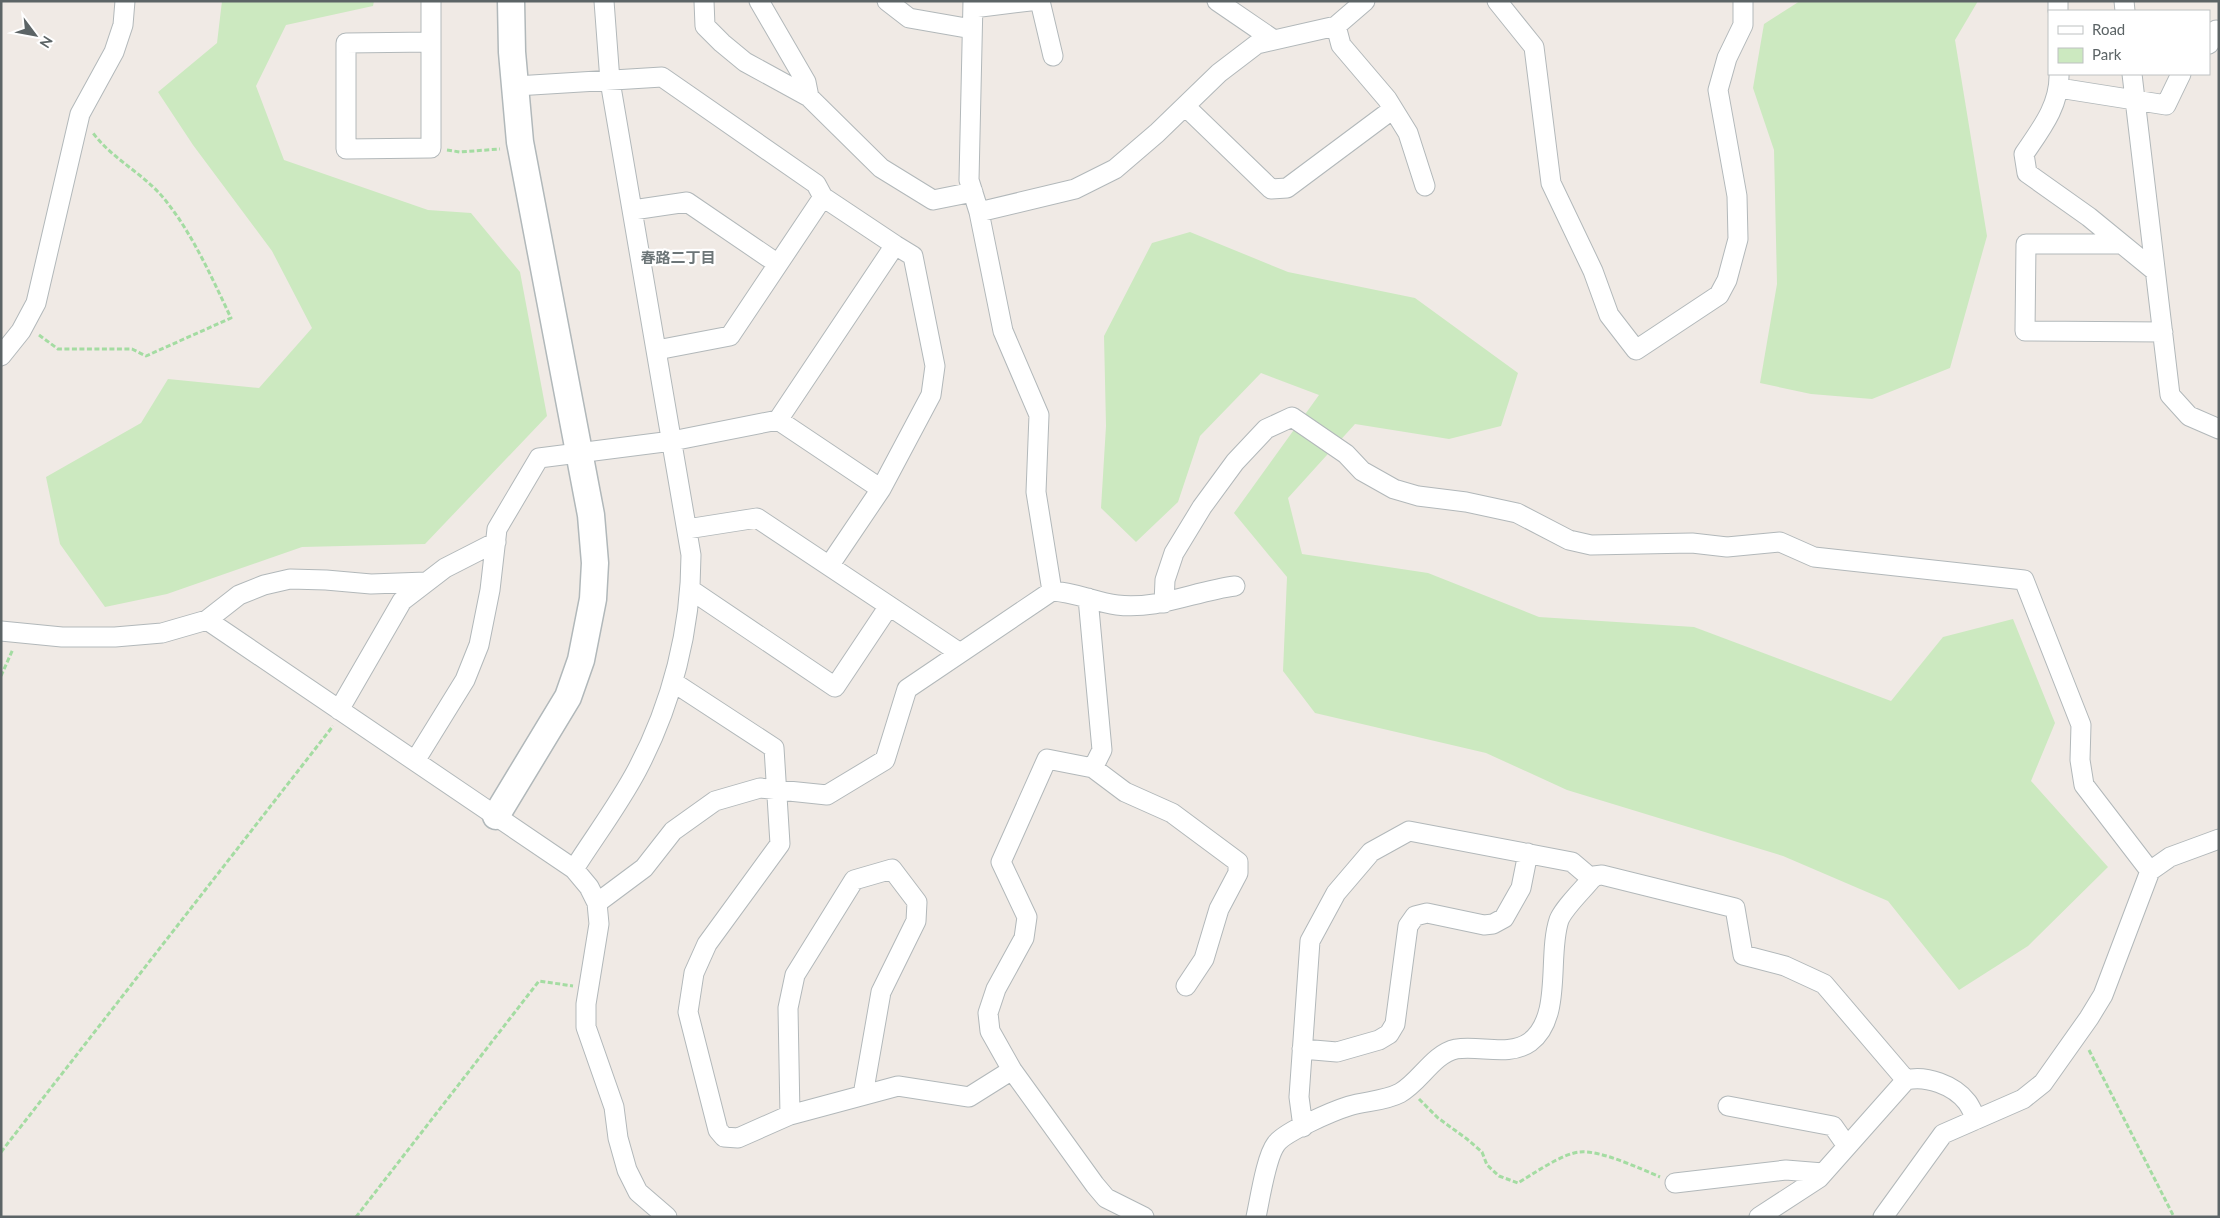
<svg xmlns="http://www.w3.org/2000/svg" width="2220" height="1218" viewBox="0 0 2220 1218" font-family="Lato,'Noto Sans JP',sans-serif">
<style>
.green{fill:#cce9c0}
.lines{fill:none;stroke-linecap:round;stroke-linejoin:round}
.street-casing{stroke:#b2b8ba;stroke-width:21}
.secondary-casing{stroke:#b1b8ba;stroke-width:29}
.path{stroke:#a4dca2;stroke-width:3;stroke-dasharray:5 2.5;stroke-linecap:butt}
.street{stroke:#fff;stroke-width:19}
.secondary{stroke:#fff;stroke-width:26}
.labels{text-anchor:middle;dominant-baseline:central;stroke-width:4.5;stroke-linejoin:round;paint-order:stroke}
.neighbourhood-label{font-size:15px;font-weight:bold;fill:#6d7678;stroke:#fff}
</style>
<rect width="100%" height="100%" fill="#f0eae5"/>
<path class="green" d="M222,1H374L373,6L286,25L256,86L284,160L428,210L471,213L520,272L547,416L425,544L302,547L167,594L105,607L60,544L46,477L141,423L168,379L259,388L312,328L272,251L193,145L158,92L217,43Z
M1800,1H1978L1955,40L1987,236L1950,368L1872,399L1811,394L1760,383L1777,284L1774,150L1753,88L1764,24Z
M1190,232L1288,272L1415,298L1518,373L1501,426L1449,439L1355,424L1288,498L1302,554L1428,573L1539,617L1694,627L1891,701L1943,637L2013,619L2055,723L2031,781L2108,867L2028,946L1959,990L1888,901L1783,856L1567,790L1486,753L1315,713L1283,671L1287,577L1234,513L1319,395L1261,373L1200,436L1178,502L1136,542L1101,508L1106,426L1104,336L1152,243Z"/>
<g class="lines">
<g class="street-casing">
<path id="street" d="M431,1V148L346,149V43L431,42
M704,1L705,26L722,43L745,62L809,97L881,168L933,200L973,192
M759,1L806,82L809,97
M887,1L909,18L972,29
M973,1L969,180L979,212L1075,189L1115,169L1157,133L1219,73L1257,44L1336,26L1365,1
M1040,1L1053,56
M1217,1L1274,40
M1497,1L1534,47L1551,183L1593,271L1609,315L1636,350L1719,295L1727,280L1738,239L1737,196L1718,90L1727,58L1743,25V1
M2058,1V11
M2124,1L2125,11
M973,8L1030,1
M1336,26L1341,45L1387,99L1408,133L1425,186
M2209,44L2216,30
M2059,74C2060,105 2041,129 2024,154L2027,173L2089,217L2155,271
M2132,74L2170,395L2189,416L2219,429
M516,86L662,77L816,184L823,197
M2059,88L2166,105L2181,74
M1185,106L1271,189L1287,188L1393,109
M633,210L687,202L778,264
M2122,244H2026L2025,331L2163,332
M657,350L730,336L823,197L895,245L778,420L881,489L829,566
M1,356L21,331L36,303L80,114L114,52L123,25L125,1
M881,489L931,395L935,366L913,256L895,245
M687,529L757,518L960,653
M691,590L835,687L889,606
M1052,591C1074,592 1095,602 1117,605C1158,610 1195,591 1235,586
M1088,598L1102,750L1093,768
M1164,603L1165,580L1174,553L1202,507L1235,462L1266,429L1292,417L1346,454L1362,471L1394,489L1418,496L1466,502L1517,513L1569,540L1591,545L1692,543L1727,547L1780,542L1814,557L2024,580L2081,725L2080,760L2084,785L2150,871
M207,620L574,869L589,887L597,903L599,924L586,1004V1027L614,1107L618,1138L627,1170L638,1192L667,1217
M1,631L62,637H115L162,633L207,620L239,595L264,585L290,579L326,580L371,584L426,582
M673,682L774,748L780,844L707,944L694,973L688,1012L718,1130L724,1137L738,1138L790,1115L898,1086L969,1097L1012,1070
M339,710L402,601L445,568L496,542
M415,761L465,680L479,645L490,590L497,529L539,458L672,441L778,420
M574,869C595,836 619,804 637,770C672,704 691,629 691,555L610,81L604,1
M597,903L644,868L673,831L715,801L760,788L827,795L885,760L907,689L1052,591L1036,492L1039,415L1003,331L979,212
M1302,1049L1337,1052L1379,1040L1389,1034L1395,1024L1408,926L1415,916L1427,913L1484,925L1493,924L1504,918L1521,888L1528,853
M1728,1106L1833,1126L1847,1146
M790,1115L788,1008L795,975L854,880L892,869L917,902L916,921L881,992L863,1095
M1303,1127L1299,1097L1310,941L1336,893L1371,852L1409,831L1572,862L1592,879
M1675,1183L1786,1170L1823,1173
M1144,1217L1106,1198L1095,1185L1012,1070L990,1031L988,1013L996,989L1024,938L1027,917L1001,862L1047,759L1093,768L1125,792L1172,813L1238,862V873L1219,909L1204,959L1186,986
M1256,1217C1260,1199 1266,1157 1276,1144C1284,1132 1333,1111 1349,1106C1366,1101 1385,1101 1400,1093C1420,1082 1433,1054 1456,1049C1480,1045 1509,1057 1530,1042C1563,1017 1547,956 1559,920C1564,907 1585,888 1594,876L1602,875L1735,908L1743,955L1785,966L1824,984L1906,1080
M1759,1217L1819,1178L1906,1080C1926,1075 1954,1085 1967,1102C1971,1107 1973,1114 1977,1119
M1883,1217L1943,1134L2023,1099L2043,1083L2089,1018L2103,995L2150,871L2170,857L2219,839"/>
</g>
<g class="secondary-casing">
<path id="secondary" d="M496,816L568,697L581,660L593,599L595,563L591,515L520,142L512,52L511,1"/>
</g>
<path class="path" d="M447,150L460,152L500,149
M39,335L58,349H132L146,356L231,318C212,278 193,235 166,201C145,174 113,160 93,133
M1,676L13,649
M2089,1050L2174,1217
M1419,1099L1438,1118L1467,1139L1482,1152L1487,1165L1499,1176L1518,1183C1533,1174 1563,1153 1580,1152C1601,1150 1641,1169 1660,1177
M1,1152L333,726
M356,1217L539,981L573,986"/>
<use href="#street" class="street"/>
<use href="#secondary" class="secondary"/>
</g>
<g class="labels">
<g class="neighbourhood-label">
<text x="678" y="257">春路二丁目</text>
</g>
</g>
<rect width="2220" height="1218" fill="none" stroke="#5c6466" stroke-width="5"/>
<rect x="2048" y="10" width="162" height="65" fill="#ffffff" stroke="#bec1c2"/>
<rect x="2058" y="26" width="25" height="8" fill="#ffffff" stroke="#bec1c2"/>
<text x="2092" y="35" font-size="15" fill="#5c6466">Road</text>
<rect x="2058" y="48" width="25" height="15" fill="#cce9c0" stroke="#bec1c2"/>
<text x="2092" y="60" font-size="15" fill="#5c6466">Park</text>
<g transform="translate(35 35) rotate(122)" stroke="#ffffff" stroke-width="4" paint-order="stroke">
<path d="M0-4L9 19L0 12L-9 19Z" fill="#5c6466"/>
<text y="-8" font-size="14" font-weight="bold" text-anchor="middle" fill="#5c6466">N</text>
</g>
</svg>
